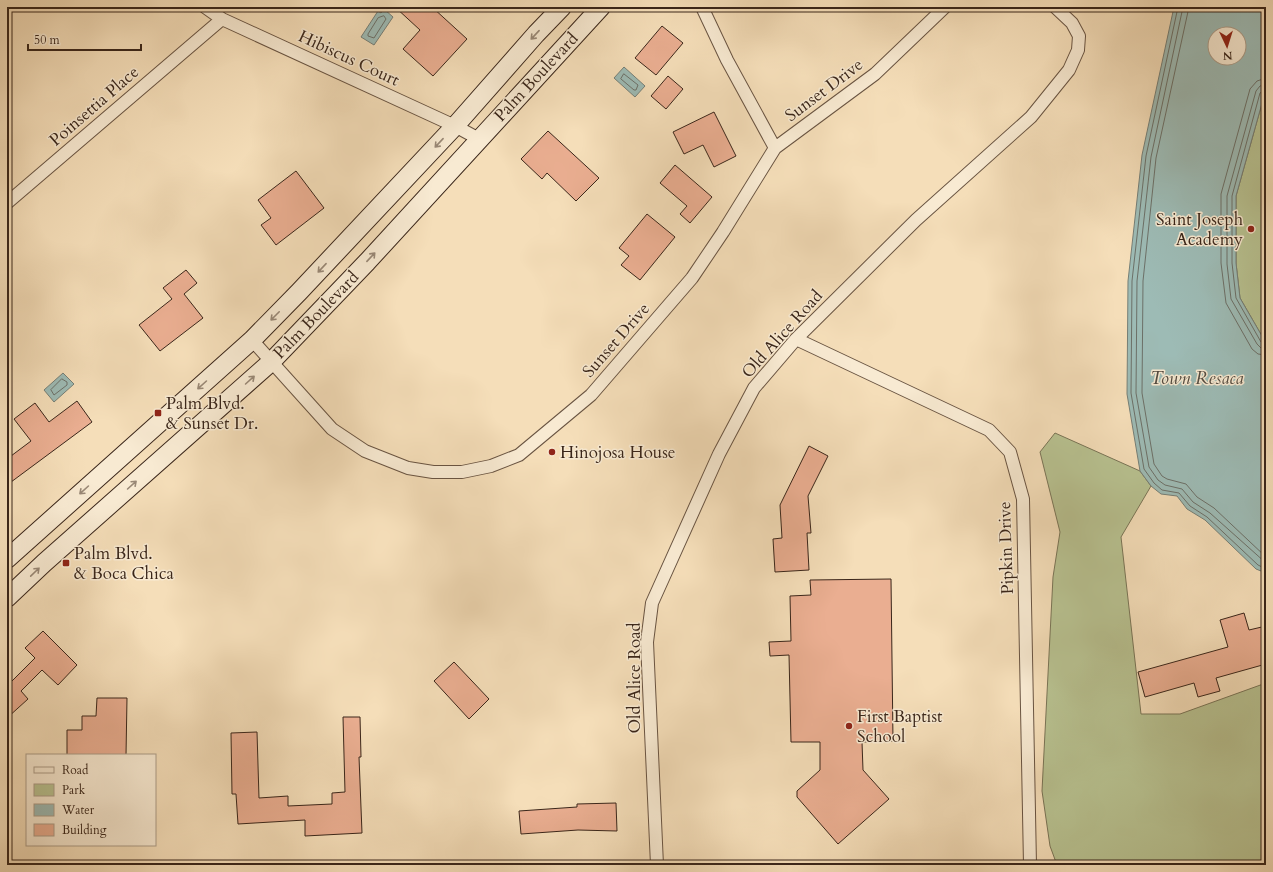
<svg xmlns="http://www.w3.org/2000/svg" width="1273" height="872" viewBox="0 0 1273 872" font-family="Cardo,serif">
<style>
.green{fill:#b8c291;stroke:#797456}
.water{fill:#9dbbb5;stroke:#757f77;fill-rule:evenodd}
.lines{fill:none;stroke-linecap:round;stroke-linejoin:round}
.shore{stroke:#6c7068;stroke-width:1}
.building{fill:#eaae91;stroke:#3a261a}
.street-casing{stroke:#695442;stroke-width:14}
.secondary-casing{stroke:#3a261a;stroke-width:20}
.street{stroke:#f8ead2;stroke-width:12}
.secondary{stroke:#f8ead2;stroke-width:18}
.oneway{stroke:#998876}
.poi-dot{fill:#8f2418;stroke:#f8ead2;stroke-width:1.5}
.labels{text-anchor:middle;dominant-baseline:central;stroke-width:3;stroke-linejoin:round;paint-order:stroke}
.street-label{font-size:17px;fill:#3a261a;stroke:#f8ead2}
.poi-label{font-size:17px;fill:#3a261a;stroke:#f8ead2;text-anchor:start}
.water-label{font-size:18px;font-style:italic;fill:#534b41;stroke:#f8ead2}
</style>
<rect width="100%" height="100%" fill="#f5deb9"/>
<filter id="stains"><feTurbulence type="fractalNoise" baseFrequency=".005" numOctaves="4"/><feColorMatrix values="0 0 0 0 .2 0 0 0 0 .09 0 0 0 0 .02 0 0 0 .5 -.17"/></filter>
<radialGradient id="worn" r=".72"><stop offset=".6" stop-color="#630" stop-opacity="0"/><stop offset="1" stop-color="#630" stop-opacity=".3"/></radialGradient>
<path class="green" d="M1266,89V343L1240,298L1236,263V196Z
M1055,433L1140,471L1151,486L1121,537L1141,714H1180L1266,683V865H1057L1050,846L1042,791L1053,577L1060,532L1040,452Z"/>
<path class="water" d="M1174,7H1266V89L1236,196V263L1240,298L1266,343V573L1256,569L1205,520L1187,509L1177,496L1161,494L1151,486L1140,471L1127,394L1128,281L1142,155ZM1215,34H1239V58H1215Z
M384,9L393,17L374,45L361,37L378,11L381,13Z
M624,67L645,86L635,97L614,78Z
M63,373L74,384L54,402L44,390Z"/>
<g class="lines">
<path class="shore" d="M1178,7L1146,156L1132,281L1131,393L1144,469L1154,483L1162,490L1179,493L1190,506L1207,517L1258,565L1266,569
M1183,7L1151,157L1137,281L1136,393L1149,467L1158,480L1165,485L1182,489L1193,502L1210,513L1266,563
M1189,7L1156,158L1143,281L1142,393L1154,464L1162,476L1167,479L1186,484L1197,497L1214,508L1266,557
M384,16L386,19L374,38L368,36V34L378,18Z
M624,74L638,85L636,90H634L621,79Z
M1266,78L1257,81L1250,89L1221,194V263L1226,303L1252,349L1258,354L1266,355
M1266,84L1260,86L1256,91L1227,196V264L1231,299L1257,344L1261,348L1266,349
M1266,89L1260,93L1232,196V263L1236,298L1261,342L1266,344
M62,379L67,382V385L54,395L51,390Z"/>
</g>
<path class="building" d="M395,7H432L467,39L433,76L403,49L420,30Z
M662,26L683,43L656,75L635,58Z
M668,76L683,89L666,109L651,96Z
M714,112L736,156L714,167L703,145L684,154L673,132Z
M548,131L599,178L576,201L547,173L542,179L521,159Z
M675,165L712,197L690,223L680,214L687,206L660,183Z
M296,171L324,208L276,245L261,225L271,218L258,200Z
M647,214L675,237L640,280L621,265L629,256L619,248Z
M186,270L197,283L184,294L203,318L160,351L139,325L172,299L163,288Z
M77,401L92,422L7,485V459L31,441L14,419L35,403L49,422Z
M809,446L828,456L808,496L811,533H807L809,570L775,572L773,539L782,538L780,505Z
M891,579L893,741L862,742L863,770L889,799L838,844L797,797V791L820,770V742H791L789,655L770,656L769,642L791,641L790,596L811,595L810,580Z
M1244,613L1249,630L1266,626V647L1263,648L1266,664L1216,678L1220,691L1198,697L1194,683L1145,697L1138,672L1228,647L1220,620Z
M43,631L77,665L58,685L42,670L21,691L28,699L7,718V686L35,658L25,648Z
M454,662L489,699L469,719L434,681Z
M97,698H127L126,755H67V730H82V716H96Z
M343,717H360L361,757H359L362,833L305,836V820L238,824L236,794H232L231,733L257,732L259,798L288,796V806L332,804V793L345,792Z
M616,803L617,831L578,830L521,834L519,811L577,807V804Z"/>
<g class="lines">
<g class="street-casing">
<path id="street" d="M205,7L222,19L455,126L479,139
M702,7L727,60L775,148
M7,203L222,19
M796,339L989,430L1010,452L1023,499L1030,865
M252,340L332,429L365,451L408,468L433,472H462L491,466L519,455L591,395L692,278L723,232L775,148L875,74L945,7
M657,865L647,642L652,603L719,454L754,388L796,339L916,220L1031,117L1069,70L1078,50L1079,36L1072,23L1055,7"/>
</g>
<g class="secondary-casing">
<path id="secondary" d="M7,559L252,340L299,292L455,126L536,34L562,7
M7,598L44,563L271,362L367,262L601,7"/>
</g>
<use href="#street" class="street"/>
<use href="#secondary" class="secondary"/>
</g>
<defs><path id="oneway-shaft" d="M-6 0H5M1.5-3L5.5 0L1.5 3" fill="none" stroke-width="1.6" stroke-linecap="round" stroke-linejoin="round"/></defs>
<g class="oneway">
<use href="#oneway-shaft" transform="translate(535 35) rotate(133)"/>
<use href="#oneway-shaft" transform="translate(439 143) rotate(133)"/>
<use href="#oneway-shaft" transform="translate(371 257) rotate(-47)"/>
<use href="#oneway-shaft" transform="translate(322 268) rotate(133)"/>
<use href="#oneway-shaft" transform="translate(275 316) rotate(135)"/>
<use href="#oneway-shaft" transform="translate(250 380) rotate(-42)"/>
<use href="#oneway-shaft" transform="translate(202 385) rotate(138)"/>
<use href="#oneway-shaft" transform="translate(132 485) rotate(-42)"/>
<use href="#oneway-shaft" transform="translate(84 490) rotate(138)"/>
<use href="#oneway-shaft" transform="translate(35 572) rotate(-44)"/>
</g>
<g class="poi-dot">
<circle cx="1251" cy="229" r="4"/>
<rect x="154" y="409" width="8" height="8" rx="2"/>
<circle cx="552" cy="452" r="4"/>
<rect x="62" y="559" width="8" height="8" rx="2"/>
<circle cx="849" cy="726" r="4"/>
</g>
<g class="labels">
<g class="street-label">
<text transform="translate(349 58) rotate(25)">Hibiscus Court</text>
<text transform="translate(536 77) rotate(-47)">Palm Boulevard</text>
<text transform="translate(824 90) rotate(-37)">Sunset Drive</text>
<text transform="translate(94 106) rotate(-41)">Poinsettia Place</text>
<text transform="translate(316 315) rotate(-46)">Palm Boulevard</text>
<text transform="translate(782 334) rotate(-48)">Old Alice Road</text>
<text transform="translate(616 340) rotate(-49)">Sunset Drive</text>
<text transform="translate(1006 548) rotate(-92)">Pipkin Drive</text>
<text transform="translate(634 678) rotate(-90)">Old Alice Road</text>
</g>
<g class="poi-label">
<text x="1243" y="219" text-anchor="end">Saint Joseph<tspan x="1243" dy="20">Academy</tspan></text>
<text x="166" y="403">Palm Blvd.<tspan x="166" dy="20">&amp; Sunset Dr.</tspan></text>
<text x="560" y="452">Hinojosa House</text>
<text x="74" y="553">Palm Blvd.<tspan x="74" dy="20">&amp; Boca Chica</tspan></text>
<text x="857" y="716">First Baptist<tspan x="857" dy="20">School</tspan></text>
</g>
<g class="water-label">
<text x="1197" y="378">Town Resaca</text>
</g>
</g>
<rect width="1273" height="872" fill="none" stroke="#f5deb9" stroke-width="24"/>
<rect x="8" y="8" width="1257" height="856" fill="none" stroke="#3a261a" stroke-width="2"/>
<rect x="12" y="12" width="1249" height="848" fill="none" stroke="#3a261a"/>
<rect x="26" y="754" width="130" height="92" fill="#f8ead2" stroke="#ac9c88"/>
<rect x="34" y="767" width="20" height="6" fill="#f8ead2" stroke="#ac9c88"/>
<text x="62" y="774" font-size="12" fill="#3a261a">Road</text>
<rect x="34" y="784" width="20" height="12" fill="#b8c291" stroke="#ac9c88"/>
<text x="62" y="794" font-size="12" fill="#3a261a">Park</text>
<rect x="34" y="804" width="20" height="12" fill="#9dbbb5" stroke="#ac9c88"/>
<text x="62" y="814" font-size="12" fill="#3a261a">Water</text>
<rect x="34" y="824" width="20" height="12" fill="#eaae91" stroke="#ac9c88"/>
<text x="62" y="834" font-size="12" fill="#3a261a">Building</text>
<g transform="translate(1227 46) rotate(176)"><circle r="19" fill="#f8ead2" stroke="#ac9c88"/>
<path d="M0-3L7 15L0 10L-7 15Z" fill="#8f2418"/>
<text y="-6" font-size="11" font-weight="bold" text-anchor="middle" fill="#3a261a">N</text>
</g>
<path d="M28 44v6h113v-6" fill="none" stroke="#3a261a" stroke-width="2"/>
<text x="34" y="44" font-size="12" fill="#3a261a" stroke="#f8ead2" stroke-width="3" paint-order="stroke">50 m</text>
<rect width="100%" height="100%" filter="url(#stains)"/>
<rect width="100%" height="100%" fill="url(#worn)"/>
</svg>
